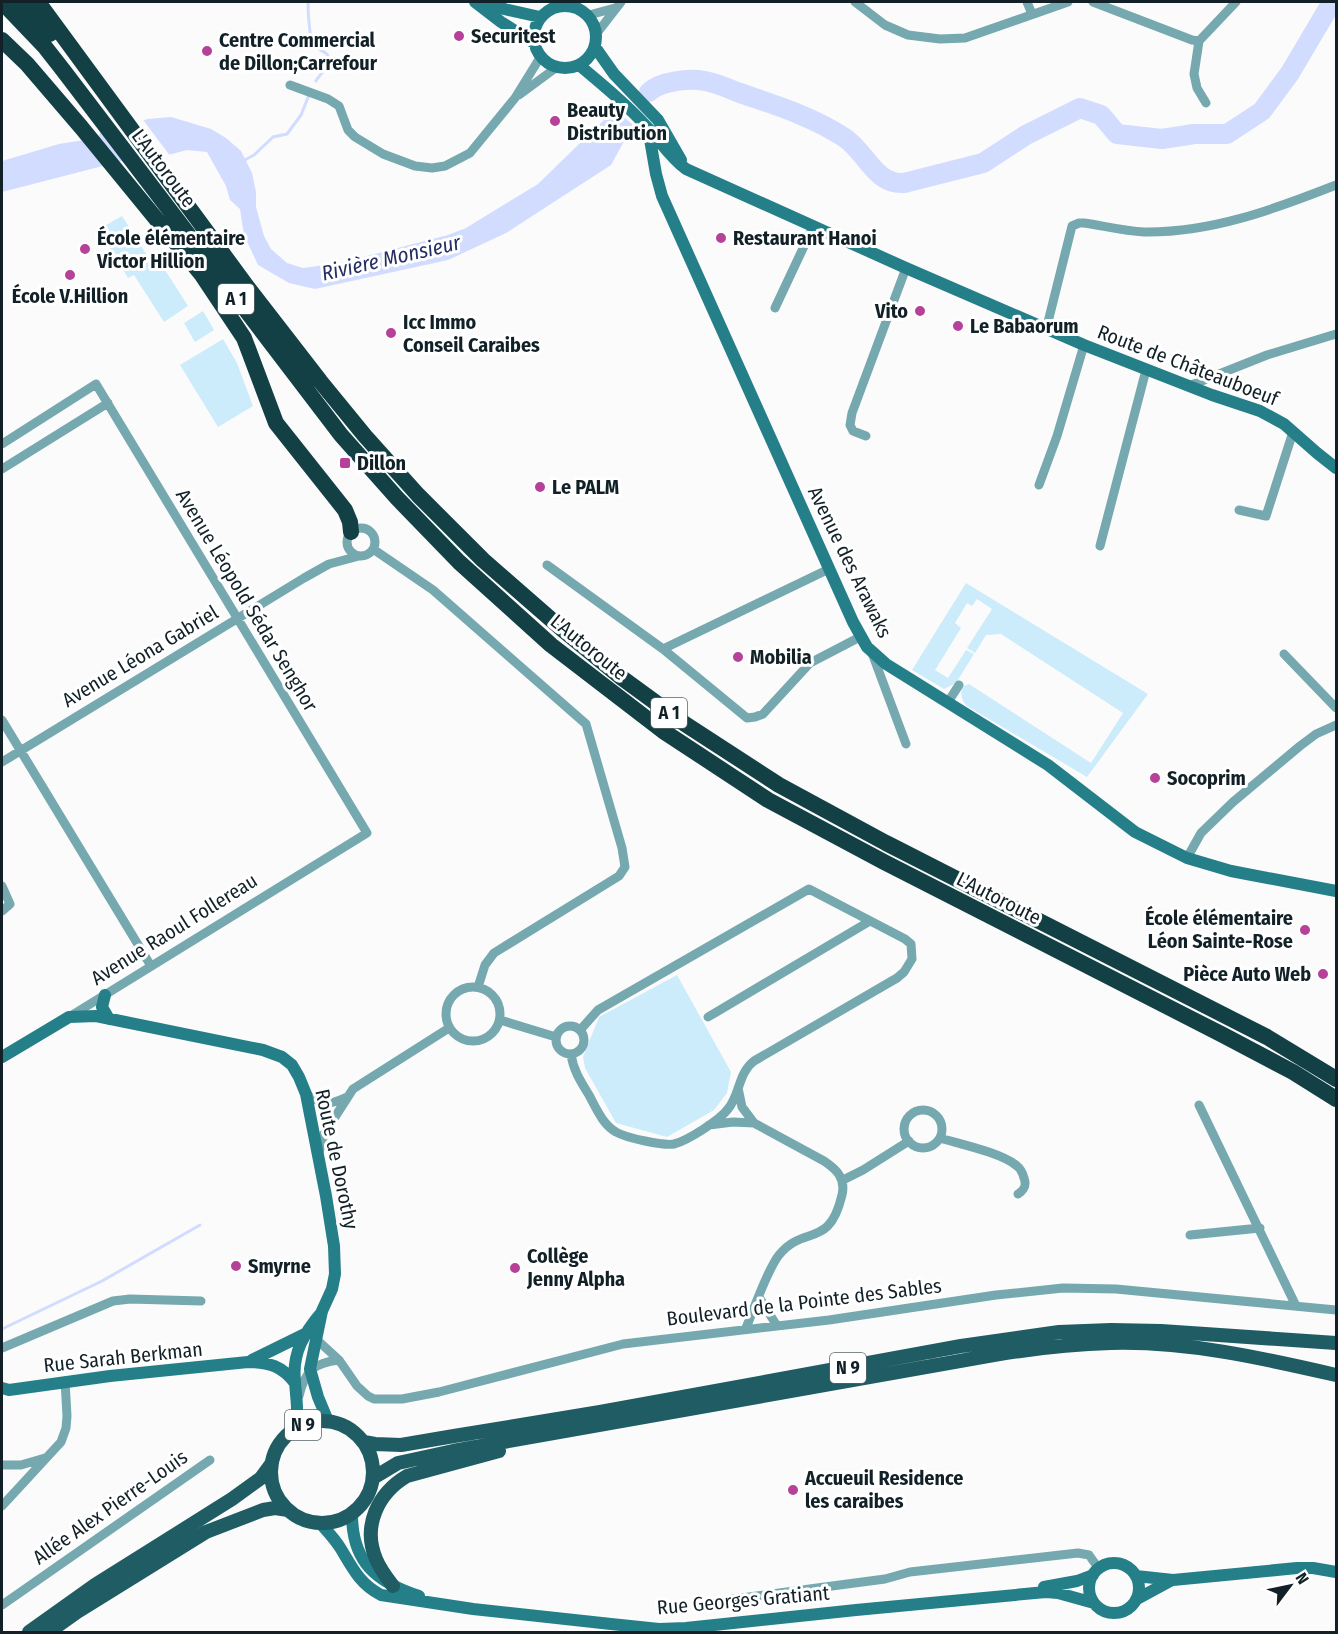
<svg xmlns="http://www.w3.org/2000/svg" width="1338" height="1634" viewBox="0 0 1338 1634" font-family="'Fira Sans Condensed',sans-serif">
<style>
.green{fill:#ccecfb}
.water{fill:#d1dcff}
.pier{fill:#fbfbfb}
.lines{fill:none;stroke-linecap:round;stroke-linejoin:round}
.stream{stroke:#d1dcff;stroke-width:3}
.river{stroke:#d1dcff;stroke-width:20}
.street{stroke:#75a8af;stroke-width:9}
.secondary{stroke:#257f89;stroke-width:12}
.primary{stroke:#1f5c63;stroke-width:14}
.highway{stroke:#134045;stroke-width:16}
.poi-dot{fill:#b54199;stroke:#fff;stroke-width:2}
.labels{text-anchor:middle;dominant-baseline:central;stroke-width:6;stroke-linejoin:round;paint-order:stroke}
.shield{fill:#fff;stroke:#596468;stroke-width:1.5}
.shield-label{font-size:18px;font-weight:bold;fill:#122127}
.poi-label{font-size:20px;font-weight:bold;fill:#122127;stroke:#fff;text-anchor:start}
.street-label{font-size:20px;fill:#122127;stroke:#fff}
.water-label{font-size:21px;font-style:italic;fill:#242e62;stroke:#fff}
</style>
<rect width="100%" height="100%" fill="#fbfbfb"/>
<path class="green" d="M122,216L152,263L158,259L188,306L164,322L134,275L128,278L99,229Z
M203,311L214,330L195,342L184,323Z
M223,339L237,363L253,406L218,427L180,365Z
M966,583L1148,694L1087,777L967,706C961,700 961,695 962,687L969,684L1091,763L1123,713L1001,634L986,635L975,653L967,648L992,609L977,599L972,606L967,603L955,623L961,628L935,670L948,678L966,650L974,654L956,683L944,689L912,670Z
M677,975L731,1072L727,1093L714,1110L667,1137L616,1123L585,1068L583,1057L599,1017Z"/>
<path class="water" d="M615,109L633,125L611,165L506,233L448,260L315,289L289,283L258,265L244,235L240,209L230,200L226,186L207,152L187,150L153,159L122,161L2,192V161L59,144L97,138L101,132L148,119L171,117L211,129L226,138L241,151L252,173L256,192V207L264,236L271,249L287,263L303,268L340,263L448,235L466,228L538,184Z"/>
<path class="pier" d="M141,117L171,157L124,162L100,129Z"/>
<g class="lines">
<path class="stream" d="M308,2C308,10 309,38 314,45C318,51 330,51 329,61C329,67 319,75 316,81
M243,161L254,155L273,137L287,134L301,115L309,95
M2,1329L102,1281L200,1225"/>
<path class="river" d="M649,92C661,81 689,78 705,81C717,83 729,89 740,93C775,105 814,117 845,138C866,152 875,185 904,183L983,163L1026,135L1080,108L1101,115L1117,134L1162,139L1194,134H1227L1262,111L1290,73L1332,2"/>
<path class="street" d="M855,2L885,25L908,35L940,39L965,38L1068,2
M1027,2L1032,14
M1093,2L1192,40L1199,41
M589,15L615,8
M597,33L621,2
M290,85L328,99L339,106L348,130L355,137L383,154L415,166L432,168L445,166L470,153L515,98L541,56
M519,95L557,67
M1206,103L1197,88L1194,74L1199,41L1236,2
M775,308L813,227
M1046,330L1072,226L1079,223H1084C1104,226 1124,231 1144,232C1211,233 1275,209 1336,185
M1189,386L1267,355L1336,334
M866,436L853,431L850,425L852,413L906,268
M2,444L96,384L367,833L69,1017
M2,469L108,403
M1039,485L1057,436L1084,345
M1239,510L1266,516L1293,432
M347 542a14 14 0 1 1 28 0a14 14 0 1 1-28 0Z
M1100,546L1146,370
M373,549L433,590L586,724L622,848L625,867L619,876L494,953L485,965L478,987
M547,565L663,649L747,718L755,717L763,714L810,663L860,637
M663,649L829,569
M872,653L906,744
M1284,654L1336,708
M948,702L959,685
M2,720L151,966
M2,762L304,578L329,564L359,556
M1187,858L1201,833L1233,802L1300,746L1316,734L1336,725
M2,886L10,904L2,911
M446 1014a27 27 0 1 1 54 0a27 27 0 1 1-54 0Z
M708,1017L870,921
M500,1020L556,1037
M556 1040a14 14 0 1 1 28 0a14 14 0 1 1-28 0Z
M571,1054C573,1070 581,1082 589,1095C596,1108 603,1125 616,1132C626,1138 664,1146 674,1144C687,1141 720,1120 728,1109C740,1095 738,1073 754,1061L897,978L904,972L912,959L911,944L905,939L809,889L598,1010L581,1029
M738,1088L742,1107L754,1123
M306,1094C324,1106 327,1106 347,1097
M1199,1105L1296,1306
M904 1129a19 19 0 1 1 38 0a19 19 0 1 1-38 0Z
M709,1125L733,1122L754,1123L824,1161C836,1169 846,1178 842,1195C829,1250 804,1224 779,1255C767,1270 754,1309 746,1328
M940,1138C960,1144 1002,1153 1017,1166C1021,1169 1023,1174 1024,1178C1027,1186 1024,1190 1018,1194
M319,1152L324,1134L353,1089L449,1028
M843,1180L863,1170L909,1141
M1190,1235L1260,1228
M759,1297L777,1326
M316,1339L339,1360L357,1386L368,1396L374,1399H402L439,1392L623,1344L829,1320L996,1295L1063,1288L1116,1289L1336,1310
M2,1348L113,1301L130,1299L201,1301
M299,1396C305,1371 313,1363 339,1360
M2,1465H21L45,1458
M2,1506L61,1442L66,1428L67,1416L65,1381
M726,1600L885,1579L910,1572L1078,1553L1089,1555L1099,1569
M2,1605L210,1460"/>
<path class="secondary" d="M475,2L501,22L534,43
M492,2L504,9L540,17
M534 37a31 31 0 1 1 62 0a31 31 0 1 1-62 0Z
M595,47L614,74L658,120L681,160
M579,65C603,85 627,105 648,128C661,142 670,157 686,169L906,268L1084,345L1212,395L1260,411L1284,424L1317,453L1336,468
M648,128L656,174L662,196L853,622L867,647L886,664L1048,765L1135,832L1187,858L1231,871L1336,891
M105,995L102,1007L109,1019
M2,1057L69,1017L96,1016L263,1050L282,1057L292,1065L299,1077L306,1094L326,1196L334,1246L335,1274L332,1289L322,1311L310,1369L318,1397L328,1421
M252,1360L305,1334
M2,1388L9,1390L110,1376L248,1362C269,1362 282,1366 295,1383
M295,1428C299,1409 296,1400 295,1381C292,1353 304,1333 322,1312
M352,1514C352,1562 376,1582 419,1596
M320,1523C328,1532 335,1539 341,1549C353,1569 360,1584 381,1595L473,1609L611,1624L659,1629L686,1628L856,1610L1046,1592L1058,1593L1094,1603
M1089 1588a25 25 0 1 1 50 0a25 25 0 1 1-50 0Z
M1136,1576L1173,1580L1297,1568H1313L1336,1572
M1044,1587L1077,1581L1093,1575
M1137,1599L1172,1580"/>
<path class="primary" d="M271 1472a51 51 0 1 1 102 0a51 51 0 1 1-102 0Z
M364,1442L375,1444L401,1445L454,1436L600,1412L961,1346L1059,1332L1111,1330L1161,1331L1336,1343
M373,1478L398,1463L453,1451L988,1356C1029,1349 1069,1344 1111,1343C1187,1341 1262,1358 1336,1375
M393,1586C387,1578 380,1569 376,1559C362,1526 378,1493 407,1476L499,1451
M29,1632L95,1585L232,1499L261,1478L272,1463
M49,1632L77,1612L206,1532L263,1510L275,1508L288,1510"/>
<path class="highway" d="M2,2L45,47L63,70L341,435L397,498L459,562L551,645L663,731L768,800L884,862L1223,1035L1293,1072L1336,1099
M20,2L50,34
M38,2L248,288L320,381L365,436L418,495L483,560L562,629L622,678L685,724L779,785L886,843L1267,1037L1336,1079
M2,40L27,64L81,127L202,275L244,338L276,423L345,510L350,522L351,532"/>
</g>
<g class="poi-dot">
<circle cx="459" cy="36" r="6"/>
<circle cx="207" cy="51" r="6"/>
<circle cx="555" cy="121" r="6"/>
<circle cx="721" cy="238" r="6"/>
<circle cx="85" cy="249" r="6"/>
<circle cx="70" cy="275" r="6"/>
<circle cx="920" cy="311" r="6"/>
<circle cx="958" cy="326" r="6"/>
<circle cx="391" cy="333" r="6"/>
<rect x="339" y="457" width="12" height="12" rx="3"/>
<circle cx="540" cy="487" r="6"/>
<circle cx="738" cy="657" r="6"/>
<circle cx="1155" cy="778" r="6"/>
<circle cx="1305" cy="930" r="6"/>
<circle cx="1323" cy="974" r="6"/>
<circle cx="236" cy="1266" r="6"/>
<circle cx="515" cy="1268" r="6"/>
<circle cx="793" cy="1490" r="6"/>
</g>
<g class="labels">
<g class="shield">
<rect x="218" y="284" width="36" height="30" rx="4.5"/>
<rect x="651" y="698" width="36" height="30" rx="4.5"/>
<rect x="830" y="1353" width="36" height="30" rx="4.5"/>
<rect x="285" y="1410" width="36" height="30" rx="4.5"/>
</g>
<g class="shield-label">
<text x="236" y="299">A 1</text>
<text x="669" y="713">A 1</text>
<text x="848" y="1368">N 9</text>
<text x="303" y="1425">N 9</text>
</g>
<g class="poi-label">
<text x="471" y="36">Securitest</text>
<text x="219" y="40">Centre Commercial<tspan x="219" dy="23">de Dillon;Carrefour</tspan></text>
<text x="567" y="110">Beauty<tspan x="567" dy="23">Distribution</tspan></text>
<text x="97" y="238">École élémentaire<tspan x="97" dy="23">Victor Hillion</tspan></text>
<text x="733" y="238">Restaurant Hanoi</text>
<text x="70" y="296" text-anchor="middle">École V.Hillion</text>
<text x="908" y="311" text-anchor="end">Vito</text>
<text x="403" y="322">Icc Immo<tspan x="403" dy="23">Conseil Caraibes</tspan></text>
<text x="970" y="326">Le Babaorum</text>
<text x="357" y="463">Dillon</text>
<text x="552" y="487">Le PALM</text>
<text x="750" y="657">Mobilia</text>
<text x="1167" y="778">Socoprim</text>
<text x="1293" y="918" text-anchor="end">École élémentaire<tspan x="1293" dy="23">Léon Sainte-Rose</tspan></text>
<text x="1311" y="974" text-anchor="end">Pièce Auto Web</text>
<text x="527" y="1256">Collège<tspan x="527" dy="23">Jenny Alpha</tspan></text>
<text x="248" y="1266">Smyrne</text>
<text x="805" y="1478">Accueuil Residence<tspan x="805" dy="23">les caraibes</tspan></text>
</g>
<g class="street-label">
<text transform="translate(164 168) rotate(53)">L'Autoroute</text>
<text transform="translate(1188 365) rotate(21)">Route de Châteauboeuf</text>
<text transform="translate(850 562) rotate(64)">Avenue des Arawaks</text>
<text transform="translate(247 600) rotate(59)">Avenue Léopold Sédar Senghor</text>
<text transform="translate(589 647) rotate(39)">L'Autoroute</text>
<text transform="translate(140 656) rotate(-31)">Avenue Léona Gabriel</text>
<text transform="translate(999 898) rotate(27)">L'Autoroute</text>
<text transform="translate(174 929) rotate(-32)">Avenue Raoul Follereau</text>
<text transform="translate(337 1159) rotate(78)">Route de Dorothy</text>
<text transform="translate(804 1302) rotate(-7)">Boulevard de la Pointe des Sables</text>
<text transform="translate(123 1357) rotate(-6)">Rue Sarah Berkman</text>
<text transform="translate(110 1507) rotate(-35)">Allée Alex Pierre-Louis</text>
<text transform="translate(743 1600) rotate(-5)">Rue Georges Gratiant</text>
</g>
<g class="water-label">
<text transform="translate(391 258) rotate(-13)">Rivière Monsieur</text>
</g>
</g>
<rect width="1338" height="1634" fill="none" stroke="#122127" stroke-width="6"/>
<g transform="translate(1290 1586) rotate(58)" stroke="#ffffff" stroke-width="4.5" paint-order="stroke">
<path d="M0-4.5L10 22L0 15L-10 22Z" fill="#122127"/>
<text y="-9" font-size="16" font-weight="bold" text-anchor="middle" fill="#122127">N</text>
</g>
</svg>
